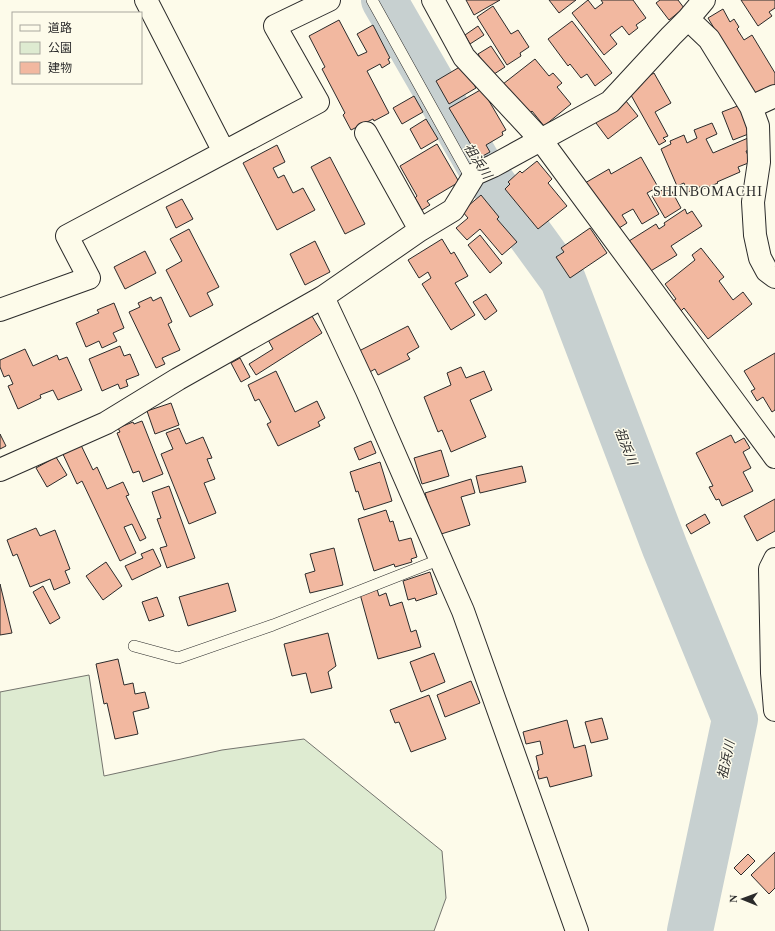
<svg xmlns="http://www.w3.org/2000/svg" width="775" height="931" viewBox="0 0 775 931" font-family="'Times New Roman','Noto Sans JP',serif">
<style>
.green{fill:#deebd1;stroke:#74746e}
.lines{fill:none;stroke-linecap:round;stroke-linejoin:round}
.river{stroke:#c7d0d0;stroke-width:46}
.building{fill:#f2b8a0;stroke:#2b2b2b}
.lane-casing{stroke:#2b2b2b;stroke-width:12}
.street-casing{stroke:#2b2b2b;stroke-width:24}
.lane{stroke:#fdfbea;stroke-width:11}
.street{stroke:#fdfbea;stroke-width:22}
.labels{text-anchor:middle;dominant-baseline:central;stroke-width:3;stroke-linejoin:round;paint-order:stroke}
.water-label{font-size:13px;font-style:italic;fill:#2b2b2b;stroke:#fdfbea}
.quarter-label{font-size:14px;letter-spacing:1px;fill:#2b2b2b;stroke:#fdfbea}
</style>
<rect width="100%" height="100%" fill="#fdfbea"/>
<path class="green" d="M89,675L104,776L222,750L304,739L442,851L446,898L434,931H0V692Z"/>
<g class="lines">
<path class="river" d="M384,0L478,163L563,280L665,548L735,719L690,931"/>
</g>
<path class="building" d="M466,0H500L474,15Z
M549,0H576L559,13Z
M588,0L595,9L603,3L601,0H633L646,18L636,25L638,28L629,35L622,26L610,35L617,44L604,55L572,13Z
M660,0H678L684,8L669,20L656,3Z
M741,0H775V8L769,12L772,16L758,26Z
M493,6L511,34L518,30L529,47L520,53L521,56L507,65L477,17Z
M723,9L730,22L734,19L739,27L737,29L744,40L752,35L775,73V87L756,99L708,18Z
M339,20L358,56L367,52L357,34L373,25L390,58L388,59L390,63L382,68L380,64L367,71L389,113L374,121L373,119L351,130L343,115L345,113L322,69L325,67L309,36Z
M572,21L612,73L595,86L587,74L581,78L570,64L568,66L548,39Z
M478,26L484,35L470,44L465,35Z
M491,46L505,67L491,76L478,54Z
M535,59L549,76L553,73L562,83L557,87L571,104L544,126L532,111L528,115L503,84Z
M463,65L476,88L449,104L436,81Z
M654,73L671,103L655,112L668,136L663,138L666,141L659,145L627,88Z
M482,89L506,130L502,132L503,135L486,145L490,152L479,158L449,108Z
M414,96L423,112L402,124L393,108Z
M622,96L638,116L608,139L593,119Z
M740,105L751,133L733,140L722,112Z
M426,119L438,139L421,149L410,129Z
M712,123L717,134L706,139L713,153L748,138L753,149L746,151L751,162L738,167L740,172L717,182L718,183L703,189L702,186L688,192L684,183L677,186L661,149L671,144L670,141L684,135L687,143L697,138L694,130Z
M437,144L459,182L427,201L430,205L422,210L415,198L417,196L400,166Z
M277,145L285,162L273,168L278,178L284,175L293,193L303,188L315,210L277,230L243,163Z
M330,157L365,224L345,234L311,167Z
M641,157L658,187L647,193L659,214L642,224L633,209L622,215L627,223L616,230L585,183L609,169L611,174Z
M537,161L552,179L548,183L567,206L538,229L505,189L510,184L508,182L520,171L522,173Z
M669,186L681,208L665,218L652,196Z
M481,195L499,217L497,219L517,242L502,255L480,229L467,240L456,228L468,218L462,211Z
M182,199L193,219L176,228L166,207Z
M685,209L687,214L692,211L702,226L671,246L677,255L649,272L629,241L656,224L659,229L665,225L664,223Z
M590,228L607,253L570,278L556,257L564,252L561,248Z
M189,229L219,287L207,293L213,305L190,317L166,270L182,261L170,239Z
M480,235L502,263L490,273L468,245Z
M442,239L451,254L454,252L468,276L455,283L475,315L451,330L422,284L431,278L428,272L419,278L408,260Z
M315,241L330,272L305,285L290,254Z
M701,248L724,277L719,281L733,300L743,292L752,304L708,339L684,308L681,311L673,301L676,299L665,284L695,260L692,255Z
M145,251L156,273L125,289L114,267Z
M486,294L497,311L485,320L473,302Z
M151,297L153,301L161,297L172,322L168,324L180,350L162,358L165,364L156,368L129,312L140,307L138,303Z
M114,303L124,328L113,333L117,341L102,348L99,341L86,347L76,323L99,313L97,310Z
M309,311L322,333L256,375L249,364L273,349L267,338Z
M408,326L419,347L407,354L410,359L378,375L375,369L368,373L357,352Z
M120,346L124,356L130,354L139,375L126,380L128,386L120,389L118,384L102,391L89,359Z
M25,349L33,366L57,355L59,360L67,357L82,390L58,400L53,390L40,395L41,398L18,409L8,386L13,384L9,375L4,377L0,367V360Z
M775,353V410L772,412L763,397L757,401L751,391L755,389L744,371Z
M240,358L250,377L241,382L231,363Z
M461,367L466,378L484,371L492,390L470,400L486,437L451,452L442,430L438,432L424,397L451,385L447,373Z
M276,371L295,412L317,401L325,418L318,422L320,426L278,446L267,424L271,422L259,399L255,401L248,385Z
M171,403L179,425L155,434L147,411Z
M142,421L163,474L143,482L139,471L133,473L117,433L120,432L118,428L133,422L134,424Z
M179,428L186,444L203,437L212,458L207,459L215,479L204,483L216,513L189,524L161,454L173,449L166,433Z
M0,434L6,446L0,449Z
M731,435L735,443L744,438L750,448L743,452L751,468L743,472L753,491L722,506L719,499L716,500L709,487L713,486L696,453Z
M79,441L93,470L97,467L107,489L123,482L129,495L126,496L146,538L140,541L132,524L124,527L136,553L120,561L82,481L77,484L61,450Z
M371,441L376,453L359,460L354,448Z
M441,450L449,476L422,484L414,458Z
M56,457L67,475L47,487L36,468Z
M380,462L392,501L364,510L358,491L356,492L350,472Z
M522,466L526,482L480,493L476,476Z
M471,479L475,493L461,497L470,525L438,535L425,493Z
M169,486L195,558L167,568L160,548L167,546L157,519L161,518L152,492Z
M775,499V531L757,541L744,516Z
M386,510L390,522L393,521L399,541L411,538L417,557L411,559L412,562L395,567L394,564L374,571L358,519Z
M705,514L710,523L691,534L686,525Z
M36,528L40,536L55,530L70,569L65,571L70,583L54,590L50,579L30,587L17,554L13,556L7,540Z
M334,548L343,585L310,593L305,574L315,571L310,554Z
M153,549L161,566L132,580L125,566L143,558L141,554Z
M106,562L122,586L103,600L86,576Z
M430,572L437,594L416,601L415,598L408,600L403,581Z
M228,583L236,611L188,626L179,597Z
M0,584L12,633L0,635Z
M43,586L60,618L50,624L33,592Z
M377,589L379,596L386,593L390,606L402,602L411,632L416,630L421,647L378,659L360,594Z
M157,597L164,616L149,621L142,602Z
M328,633L336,666L328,672L332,688L311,693L306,673L292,676L284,644Z
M434,653L445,682L421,692L410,662Z
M118,659L124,685L133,683L135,694L145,692L149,708L133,712L138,734L115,739L107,703L104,704L96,664Z
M471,681L480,703L445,717L437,695Z
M429,695L446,739L411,752L399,722L395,723L390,710Z
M602,718L608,739L591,743L585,722Z
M567,720L574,748L585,745L592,776L550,787L547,777L539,779L537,771L539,770L536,756L543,754L540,741L526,744L523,732Z
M775,852V888L769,894L751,875Z
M748,854L755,861L741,875L734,868Z"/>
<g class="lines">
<g class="lane-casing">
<path id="lane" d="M372,0L472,180
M134,646L178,658L273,625L441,559"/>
</g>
<g class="street-casing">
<path id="street" d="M146,0L224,152
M433,0L464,57L541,140L775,457
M688,19L709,39L751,107L758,126L759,162L753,202L755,235L760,258L767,271L775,277
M751,107L775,96
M366,133L420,230
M323,297L367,391L463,611L577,931
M0,310L89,278L67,236L318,102L275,26L329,0
M0,470L106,423L178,379L323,297L420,230L453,210L475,174L493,166L610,102L671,36L688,19L704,0
M775,559L770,569L772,673L775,710"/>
</g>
<use href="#lane" class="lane"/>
<use href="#street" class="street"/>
</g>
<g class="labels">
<g class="water-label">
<text transform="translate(478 161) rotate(57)">祖浜川</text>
<text transform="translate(626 446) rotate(69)">祖浜川</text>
<text transform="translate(726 760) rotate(-78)">祖浜川</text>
</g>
<g class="quarter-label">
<text x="708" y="191">SHINBOMACHI</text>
</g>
</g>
<rect x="12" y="12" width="130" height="72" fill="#fdfbea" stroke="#a9a89e"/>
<rect x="20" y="25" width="20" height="6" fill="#fdfbea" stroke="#a9a89e"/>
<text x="48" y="32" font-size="12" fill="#2b2b2b">道路</text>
<rect x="20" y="42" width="20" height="12" fill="#deebd1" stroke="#a9a89e"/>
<text x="48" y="52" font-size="12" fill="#2b2b2b">公園</text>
<rect x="20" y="62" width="20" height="12" fill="#f2b8a0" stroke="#a9a89e"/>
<text x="48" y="72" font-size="12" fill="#2b2b2b">建物</text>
<g transform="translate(743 899) rotate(271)" stroke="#fdfbea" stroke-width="3" paint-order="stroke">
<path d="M0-3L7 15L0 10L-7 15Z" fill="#2b2b2b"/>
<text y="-6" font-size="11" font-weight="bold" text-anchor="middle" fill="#2b2b2b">N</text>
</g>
</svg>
